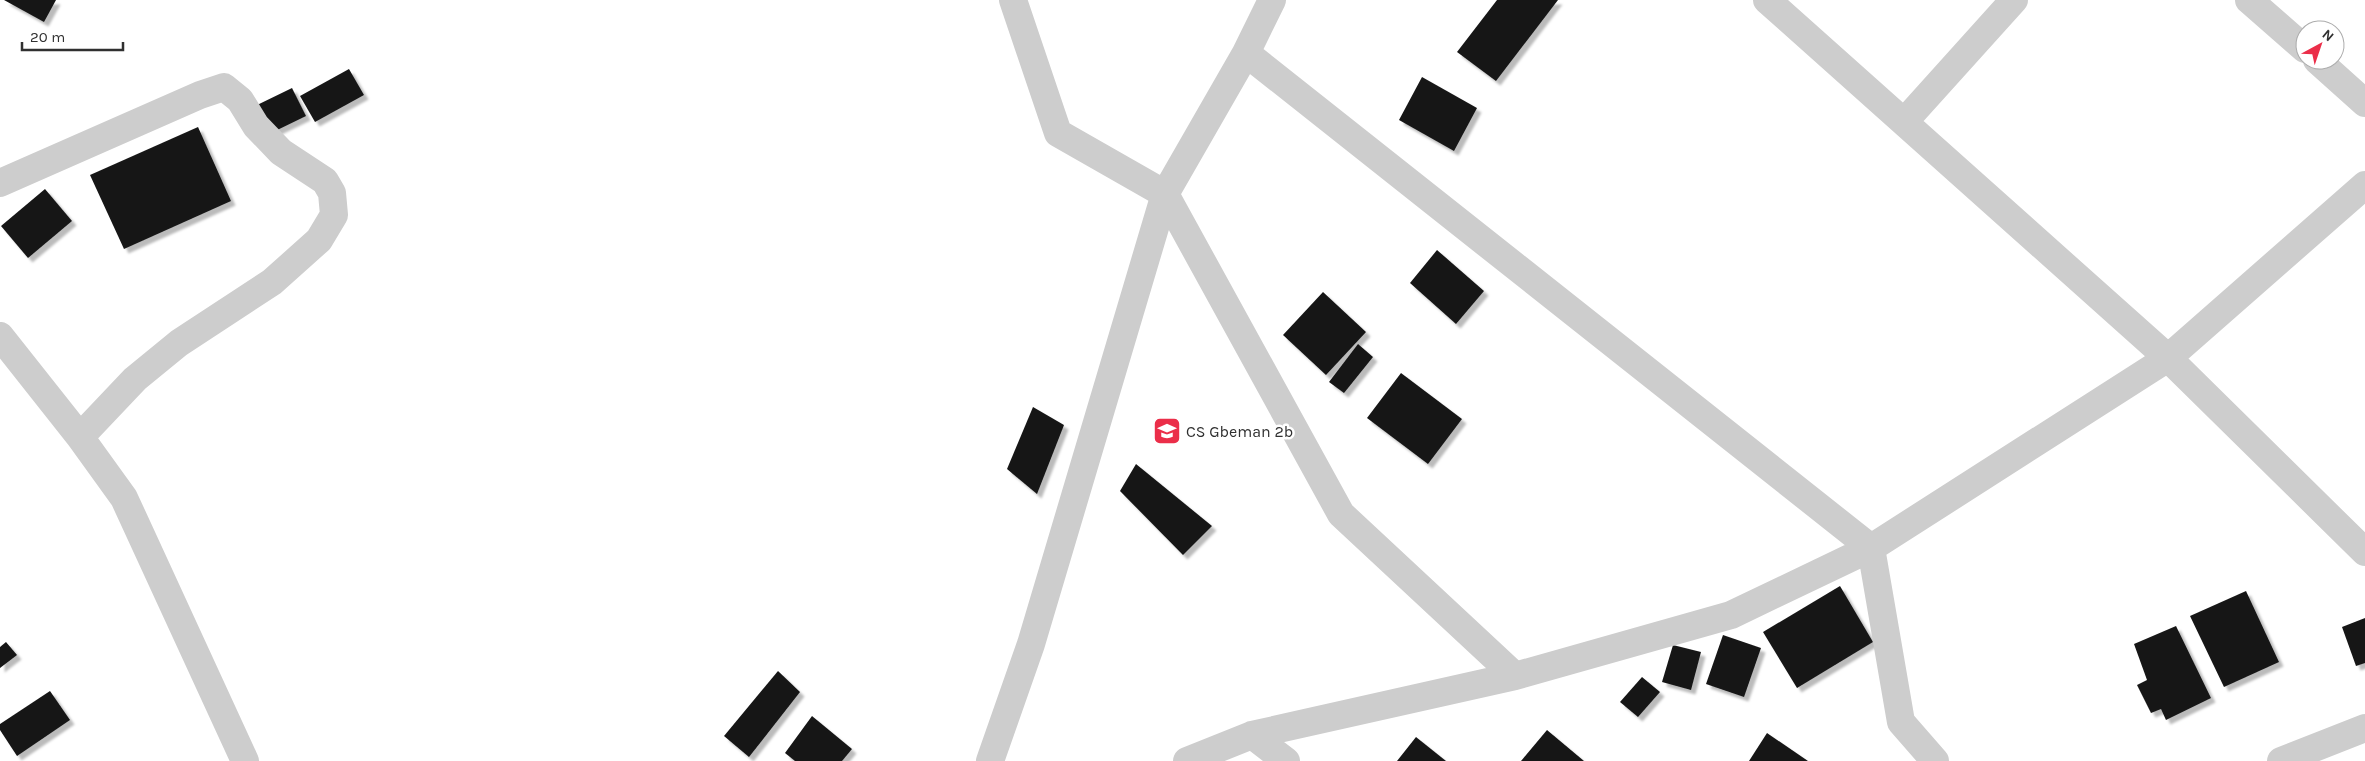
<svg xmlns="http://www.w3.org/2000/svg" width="2365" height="761" viewBox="0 0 2365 761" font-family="Karla,sans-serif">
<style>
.building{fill:#171717;filter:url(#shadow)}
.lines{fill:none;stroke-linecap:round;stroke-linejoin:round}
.minor{stroke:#cdcdcd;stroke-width:28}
.labels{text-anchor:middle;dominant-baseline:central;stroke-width:5;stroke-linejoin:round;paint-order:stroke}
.poi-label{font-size:16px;fill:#303030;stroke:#fff;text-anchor:start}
</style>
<defs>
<filter id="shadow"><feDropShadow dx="4.5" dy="4.5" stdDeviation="1" flood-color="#0004"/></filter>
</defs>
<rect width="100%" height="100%" fill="#fff"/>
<path class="building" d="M4,0H56L44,22Z
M1497,0H1558L1496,81L1457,52Z
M349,69L364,95L315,122L300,96Z
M1422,77L1477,108L1454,151L1399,120Z
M292,88L306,116L267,135L253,107Z
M198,127L231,201L124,249L90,175Z
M45,189L72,221L28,258L1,226Z
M1437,250L1484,291L1456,324L1410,283Z
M1323,292L1366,332L1326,375L1283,335Z
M1358,344L1373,357L1344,393L1329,382Z
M1401,373L1462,419L1428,464L1367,418Z
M1033,407L1064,425L1037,494L1007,469Z
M1136,464L1212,526L1183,555L1120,491Z
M1840,586L1873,642L1797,688L1763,632Z
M2246,591L2279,662L2224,687L2190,616Z
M2365,618V663L2356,666L2342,627Z
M2176,626L2211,698L2166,720L2161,709L2151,713L2137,685L2147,680L2134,644Z
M1723,635L1761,648L1744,697L1706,684Z
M6,642L17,655L0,668V647Z
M1673,645L1701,652L1691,690L1662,682Z
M778,671L800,692L749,757L724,736Z
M1642,677L1660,692L1638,717L1620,702Z
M50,691L70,720L17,756L0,730V724Z
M812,716L852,749L842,761H795L785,753Z
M1547,730L1584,761H1521Z
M1767,733L1808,761H1749Z
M1416,737L1446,761H1397Z"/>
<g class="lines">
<path class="minor" d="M1013,0L1058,133L1165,194L1341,514L1515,676
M1767,0L2168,358L2365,552
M2249,0L2305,49
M1246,53L1871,548L1901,722L1935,761
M2317,60L2365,103
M1904,122L2014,0
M0,183L200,95L224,87L240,100L256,126L281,152L325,181L332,193L334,215L319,240L272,282L179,343L135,379L80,437
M0,336L80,437L124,498L245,761
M1252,735L1286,761
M990,761L1031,644L1165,194L1246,53L1272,0
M1187,761L1252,735L1515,676L1731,615L1871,548L2168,358L2365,185
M2281,761L2365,728"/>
</g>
<defs>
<g id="school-square" transform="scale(1.4375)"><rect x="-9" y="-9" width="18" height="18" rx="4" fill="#eb2e49" stroke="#fff"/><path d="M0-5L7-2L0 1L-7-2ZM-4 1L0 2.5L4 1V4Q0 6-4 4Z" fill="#fff"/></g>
</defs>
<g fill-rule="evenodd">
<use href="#school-square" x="1167" y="431"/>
</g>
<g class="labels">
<g class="poi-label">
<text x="1186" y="431">CS Gbeman 2b</text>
</g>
</g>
<g transform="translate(2320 45) rotate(40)"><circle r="24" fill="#ffffff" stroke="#acacac"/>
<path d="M0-4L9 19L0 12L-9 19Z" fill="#eb2e49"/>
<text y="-8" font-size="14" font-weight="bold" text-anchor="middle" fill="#303030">N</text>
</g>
<path d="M22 42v8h101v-8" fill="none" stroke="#303030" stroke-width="2.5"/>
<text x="30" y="42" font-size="15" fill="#303030" stroke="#ffffff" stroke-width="4" paint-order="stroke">20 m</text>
</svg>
